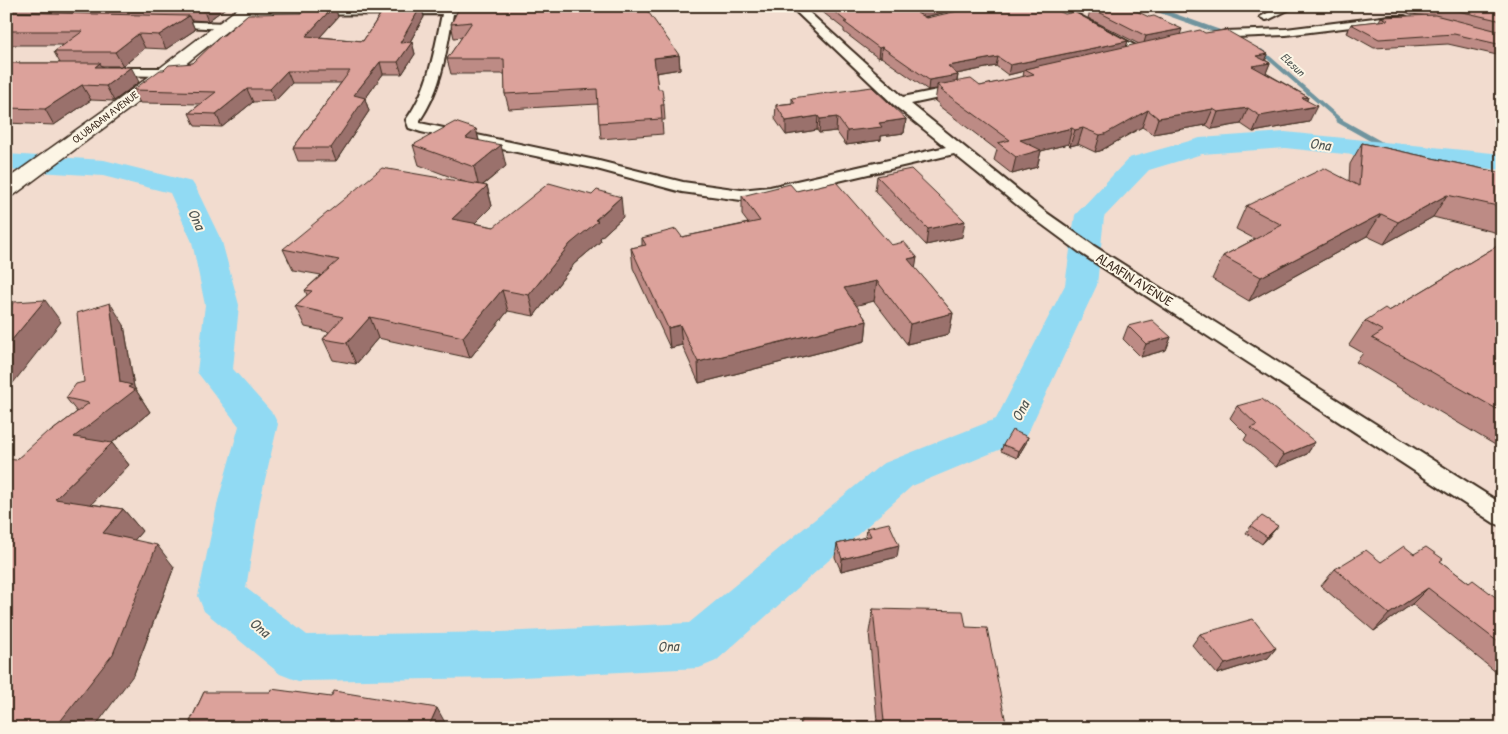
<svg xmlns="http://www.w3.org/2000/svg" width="1508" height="734" viewBox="0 0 1508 734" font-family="'Patrick Hand',sans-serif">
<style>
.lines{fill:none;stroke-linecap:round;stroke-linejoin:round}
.stream-far1{stroke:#6f949e;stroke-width:4}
.stream{stroke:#6f949e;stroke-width:5}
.river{fill:#91daf3;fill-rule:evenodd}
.street-casing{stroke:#3b2a1e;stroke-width:4}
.secondary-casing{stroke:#3b2a1e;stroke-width:3}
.street{fill:#fcf5e5;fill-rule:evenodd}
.secondary{fill:#fcf5e5;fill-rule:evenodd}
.wall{fill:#bd8b85;stroke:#3b2a1e;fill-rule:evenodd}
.shaded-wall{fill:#9a716c;stroke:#3b2a1e}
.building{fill:#dca29b;stroke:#3b2a1e}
.labels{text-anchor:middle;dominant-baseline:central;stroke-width:4;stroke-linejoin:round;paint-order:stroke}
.far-street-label{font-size:11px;fill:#3b2a1e;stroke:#fcf5e5}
.far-water-label{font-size:12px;font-style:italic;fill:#505653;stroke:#fcf5e5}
.street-label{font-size:14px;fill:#3b2a1e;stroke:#fcf5e5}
.water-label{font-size:15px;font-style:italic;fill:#505653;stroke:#fcf5e5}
</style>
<rect width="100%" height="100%" fill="#f2dccf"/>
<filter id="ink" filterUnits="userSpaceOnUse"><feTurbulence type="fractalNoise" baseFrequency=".02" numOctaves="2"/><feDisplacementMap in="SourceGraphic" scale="10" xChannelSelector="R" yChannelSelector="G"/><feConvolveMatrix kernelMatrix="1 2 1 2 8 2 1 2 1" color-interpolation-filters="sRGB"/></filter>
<g filter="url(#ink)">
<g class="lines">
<path class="stream-far1" d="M1136,6L1158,10L1225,34
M1261,51L1341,121"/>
<path class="stream" d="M1338,120L1395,152"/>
<path class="river" d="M1285,132L1502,154V170L1285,148L1202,154L1149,170L1104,217L1097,285L1025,439L912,486L716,661L699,668L502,678L298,681L280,674L204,611L198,596L218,501L239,426L197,372L205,305L192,242L170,193L103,176L6,170V154L104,160L192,182L196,188L222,242L239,305L233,369L273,414L278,424L260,501L246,588L307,635L502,632L689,623L882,464L996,419L1065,285L1075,215L1129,158L1200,138Z"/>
<g class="street-casing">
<path id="street" d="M790,6H802L903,97L962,85L967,86L968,89L967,92L911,104L1044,211L1094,246L1502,504V526L1494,523L1082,254L1032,217L954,154L770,197L741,200L682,192L593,168L421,132L409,128L406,120C429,88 434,52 442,14L245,15L240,12L245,9H465L466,11L465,13L453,14C446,52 442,88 420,120V123L595,160L683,182L741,190L770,187L946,147L894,105Z
M1048,6H1062L1145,51L1139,55L1135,54Z
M1281,6H1296L1270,19L1266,20L1260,17Z
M1390,16H1405L1411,19L1405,22L1375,24L1286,35L1235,37L1205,42L1199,39L1201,37L1225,31L1286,29Z
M167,21L227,23L233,26L227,29L163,26L161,24Z
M108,68H164L170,72L164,76L104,75L102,72Z"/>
</g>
<g class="secondary-casing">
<path id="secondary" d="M241,6H258L129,109L14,195L6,196V180L117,101Z"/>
</g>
<use href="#street" class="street"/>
<use href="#secondary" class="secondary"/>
</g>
<path class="wall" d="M6,6H228L208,21L191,20L195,30L166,49L145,48L123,66H102L139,82L114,101L91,100L54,125L6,123V63H60L54,52L63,45H8L6,46Z
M309,6H430V7H422L424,17L410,42H412L415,54L402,74H383L365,99L369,111L336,161H298L293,148L341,83H292L275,101L253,102L222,127L195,126L189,113L200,104L140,103L133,90L164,70L193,63L224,35L302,13ZM335,7H385L363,41L320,37L338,17Z
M460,6L679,55L680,69L656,73L658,89L664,105L665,120H662L663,134L601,139L598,104L509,109L505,94V74H451L447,59L462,37L454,38L451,24Z
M815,6H973L924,17L1128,41L1126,47L1139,44L1088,18L1091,8L1180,35L1268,54L1265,60L1270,63L1266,73L1308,97L1307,100L1309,122L1253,132L1241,124L1212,129L1206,125L1153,134L1142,127L1100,151L1095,152L1078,144L1070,146L1068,144L1041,151L1037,167L1012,174L994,160L997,150L939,106V104L935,101L937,89L928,90L881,57L878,58L844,32V29ZM996,66L1008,75L1024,71L1023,77L980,86L957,82L958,75L957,74Z
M1404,6H1502V49L1497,55L1448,44L1374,48L1347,33L1351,24L1379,21L1381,17L1432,16L1410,14L1402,10Z
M792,98L906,119L904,133L881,136V140L846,145L836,131L819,133L817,130L786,135L775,119L776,105L792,103Z
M476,129L479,140L506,166L482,186H487L492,206L474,223L494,227L623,217L600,238L601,241L574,264L534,316L508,311L470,358L378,338L356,364L333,360L323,339L329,332L305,327L295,306L307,295L305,290L321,275L293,270L283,249L467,183L419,165L413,145Z
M1362,143L1502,173V234L1433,217L1384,244L1367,236L1249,301L1212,279L1223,256L1255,239L1236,229L1246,206L1349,181L1350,164Z
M877,176L962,237L926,245L875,191Z
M796,191L891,245L917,257L915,268L953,313L949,334L907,344L874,301L856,305L867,321L865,341L699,383L682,345L670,348L633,268L631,248L642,246V238L682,237L748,223L742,215V196Z
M1502,243V449L1356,362L1363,353L1349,345L1365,321L1389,311Z
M124,325L134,387L150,412L112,443L129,465L91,504L123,509L142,531L134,540L174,567L134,674L16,460L49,433L77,412L66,398L84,382Z
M1128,326L1171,337L1166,350L1141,357L1123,339Z
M1237,406L1315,442L1307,454L1276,467L1244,440L1247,435L1230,418Z
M1028,437L1026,443L1017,458L1001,451L1003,445Z
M1251,526H1278L1273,532L1262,544L1246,533Z
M867,528L897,557L841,571L835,557L837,544L866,537Z
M1414,554L1441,562L1469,583L1502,602V677L1412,604L1374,631L1321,586L1335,569L1381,562Z
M873,609L966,627L1007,728H800L801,720L877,721L869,632Z
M1200,634L1276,648L1268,658L1217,674L1192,645Z
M204,692L448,728H195L190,722Z"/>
<path class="shaded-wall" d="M203,6H228L208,21L202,7Z
M334,6H335L338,17L310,48L306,36Z
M421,6L424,17L403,54L400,43Z
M933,6H973L924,17L917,13L925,8Z
M189,16L195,30L166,49L159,35Z
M1182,29L1179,38L1143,46L1146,36Z
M138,34L145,48L123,66L115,52Z
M1128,41L1125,50L1025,69L1024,71L1008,75L1010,65Z
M412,42L415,54L402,74L398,62Z
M882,47L881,57L878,58L879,48Z
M1268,54L1264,64L1270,63L1264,78L1246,81L1256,56Z
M679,55L680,69L655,73L654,58Z
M998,57L996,66L946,76L948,66Z
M380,62L383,74L365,99L369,111L336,161L331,148L354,95Z
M100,63L108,78L95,67Z
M131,67L139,82L114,101L106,86Z
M287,71L292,83L275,101L270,89Z
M958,75L956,85H937V89L928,90L929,80Z
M82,85L91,100L54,125L45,109Z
M247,89L253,102L222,127L216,114Z
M1308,97L1303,109L1317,106L1309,122L1253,132L1260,116L1302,98Z
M1248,108L1241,124L1212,129L1218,112Z
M1213,109L1206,125L1153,134L1158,118Z
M1148,110L1142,127L1100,151L1095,152L1100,135Z
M818,116L817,130L786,135V121Z
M837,117L836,131L819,133L820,119Z
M906,119L904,133L881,136V140L846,145L847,131L879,123Z
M1072,128L1068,144L1041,151L1037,167L1012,174L1020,140Z
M1083,128L1078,144L1070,146L1075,130Z
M476,129L481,149L466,138Z
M501,145L506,166L479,188L474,167Z
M487,186L492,206L458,240L452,219Z
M1447,195L1433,217L1384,244L1398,222Z
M621,197L623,217L600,238L601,241L574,264L534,316L529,295L570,244Z
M1381,214L1367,236L1249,301L1261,277Z
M965,221L962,237L926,245L928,229Z
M917,257L914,277L908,259Z
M877,281L874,301L842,309L844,288Z
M502,290L508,311L470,358L463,337Z
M45,300L61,322L6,392V347Z
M110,303L124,325L134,387L150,412L92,459L74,437L120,382Z
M953,313L949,334L907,344L910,324Z
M370,317L378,338L356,364L347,343Z
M867,321L865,341L699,383L698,362Z
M680,325L682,345L670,348L668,328Z
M1171,337L1166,350L1141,357L1146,344Z
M1028,437L1026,443L1017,458L1019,451Z
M1315,442L1307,454L1276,467L1284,455Z
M112,443L129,465L75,521L55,499Z
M123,509L142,531L122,555L103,533Z
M1278,526L1273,532L1262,544L1267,537Z
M157,545L174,567L134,674L94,728H55Z
M899,545L897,557L841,571L842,559Z
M1428,588L1412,604L1374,631L1389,614Z
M1276,648L1268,658L1217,674L1225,664Z
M437,708L448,728H428Z"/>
<path class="building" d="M166,6H203L202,7Z
M309,6H334L306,36L363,41L386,6H421L400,43L412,42L398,62H380L354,95L365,98L331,148H293L350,71H287L270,89H247L216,114L189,113L216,92L133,90L160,70H164L169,65L193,63L222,35H224L248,14L302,13Z
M460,6H644L679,55L654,58L658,89H662L664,105H661L662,119L599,123L597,89L505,94L504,59H447L472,22L451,24Z
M827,6H933L925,8L917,13L926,18L981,6H1048L1065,14L1074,12L1128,41L1010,65L998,57L948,66L958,75L929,80L882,47L879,48L844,22H847Z
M1100,6H1118L1121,8L1132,9L1149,17L1154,16L1182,29L1146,36L1091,8Z
M1437,6H1502V21Z
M6,12L189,16L159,35L138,34L115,52H54L83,31H6Z
M1435,15L1502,32V45L1454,34L1379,39L1351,24L1388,20L1381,17Z
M1200,30L1205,33L1226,30L1268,54L1256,56L1270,63L1252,66L1308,97L1302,98L1317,106L1260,116L1248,108L1218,112L1213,109L1158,118L1148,110L1105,134L1100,135L1083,128L1075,130L1072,128L1020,140L1041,150L1016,157L998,143L1010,140L941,90H943L937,85L971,79L980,86L1034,74L1025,69Z
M6,63H100L95,67H131L106,86L82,85L45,109L6,108Z
M872,87L906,119L879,123L882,127L847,131L837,117L820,119L818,116L786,121L776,105L795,103L792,98Z
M455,122L476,129L466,138L501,145L474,167L413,145Z
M1362,143L1502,173V207L1447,195L1398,222L1381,214L1261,277L1223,256L1282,225L1246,206L1324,168L1359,186Z
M382,168L487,186L452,219L494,227L549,183L592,195L597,190L621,197L595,220L598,221L570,244L529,295L502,290L463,337L370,317L347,343L323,339L343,317L295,306L312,291L305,290L339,260L283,249Z
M911,169L965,221L928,229L877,176Z
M836,182L891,245L904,242L917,257L908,259L953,313L910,324L877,281L844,288L867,321L698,362L680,325L668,328L631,248L646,245L642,238L676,229L682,237L760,221L742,196L790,184L796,191Z
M1502,243V412L1372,338L1383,331L1365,321L1385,308L1389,311Z
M45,300L6,347V311L14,302Z
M110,303L120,382L132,385L128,387L135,390L74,437L112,443L55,499L123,509L103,533L157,545L113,654L55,728H6V459L16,460L47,432L49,433L89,403L66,398L76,384L84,382L77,313Z
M1152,320L1171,337L1146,344L1128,326Z
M1262,399L1315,442L1284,455L1251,428L1257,425L1237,406Z
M1012,430L1028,437L1019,451L1003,445Z
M1262,516L1278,526L1267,537L1251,526Z
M889,523L899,545L842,559L837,544L871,536L867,528Z
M1404,546L1414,554L1426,547L1443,559L1440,561L1469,583L1473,580L1502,602V645L1428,588L1389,614L1335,569L1366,550L1381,562Z
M873,609L963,611L966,627L987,628L1007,728H801V720L884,721Z
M1253,619L1276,648L1225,664L1200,634Z
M271,689L331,697L334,691L437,708L428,728H250L253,722H190L204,692H270Z"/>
</g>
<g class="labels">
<g class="far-street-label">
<text transform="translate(105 117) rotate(-37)">OLUBADAN AVENUE</text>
</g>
<g class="far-water-label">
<text transform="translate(1293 64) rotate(43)">Elesun</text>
</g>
<g class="street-label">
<text transform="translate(1135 279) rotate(32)">ALAAFIN AVENUE</text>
</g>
<g class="water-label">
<text transform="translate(1320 144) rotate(6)">Ona</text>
<text transform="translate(197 219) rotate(65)">Ona</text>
<text transform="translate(1020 411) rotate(-64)">Ona</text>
<text transform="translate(260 627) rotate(39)">Ona</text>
<text transform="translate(668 646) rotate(-3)">Ona</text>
</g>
</g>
<rect width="1508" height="734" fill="none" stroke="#fcf5e5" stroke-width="25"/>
<rect x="12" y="12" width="1483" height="709" fill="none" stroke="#3b2a1e" stroke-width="2" filter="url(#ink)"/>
</svg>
